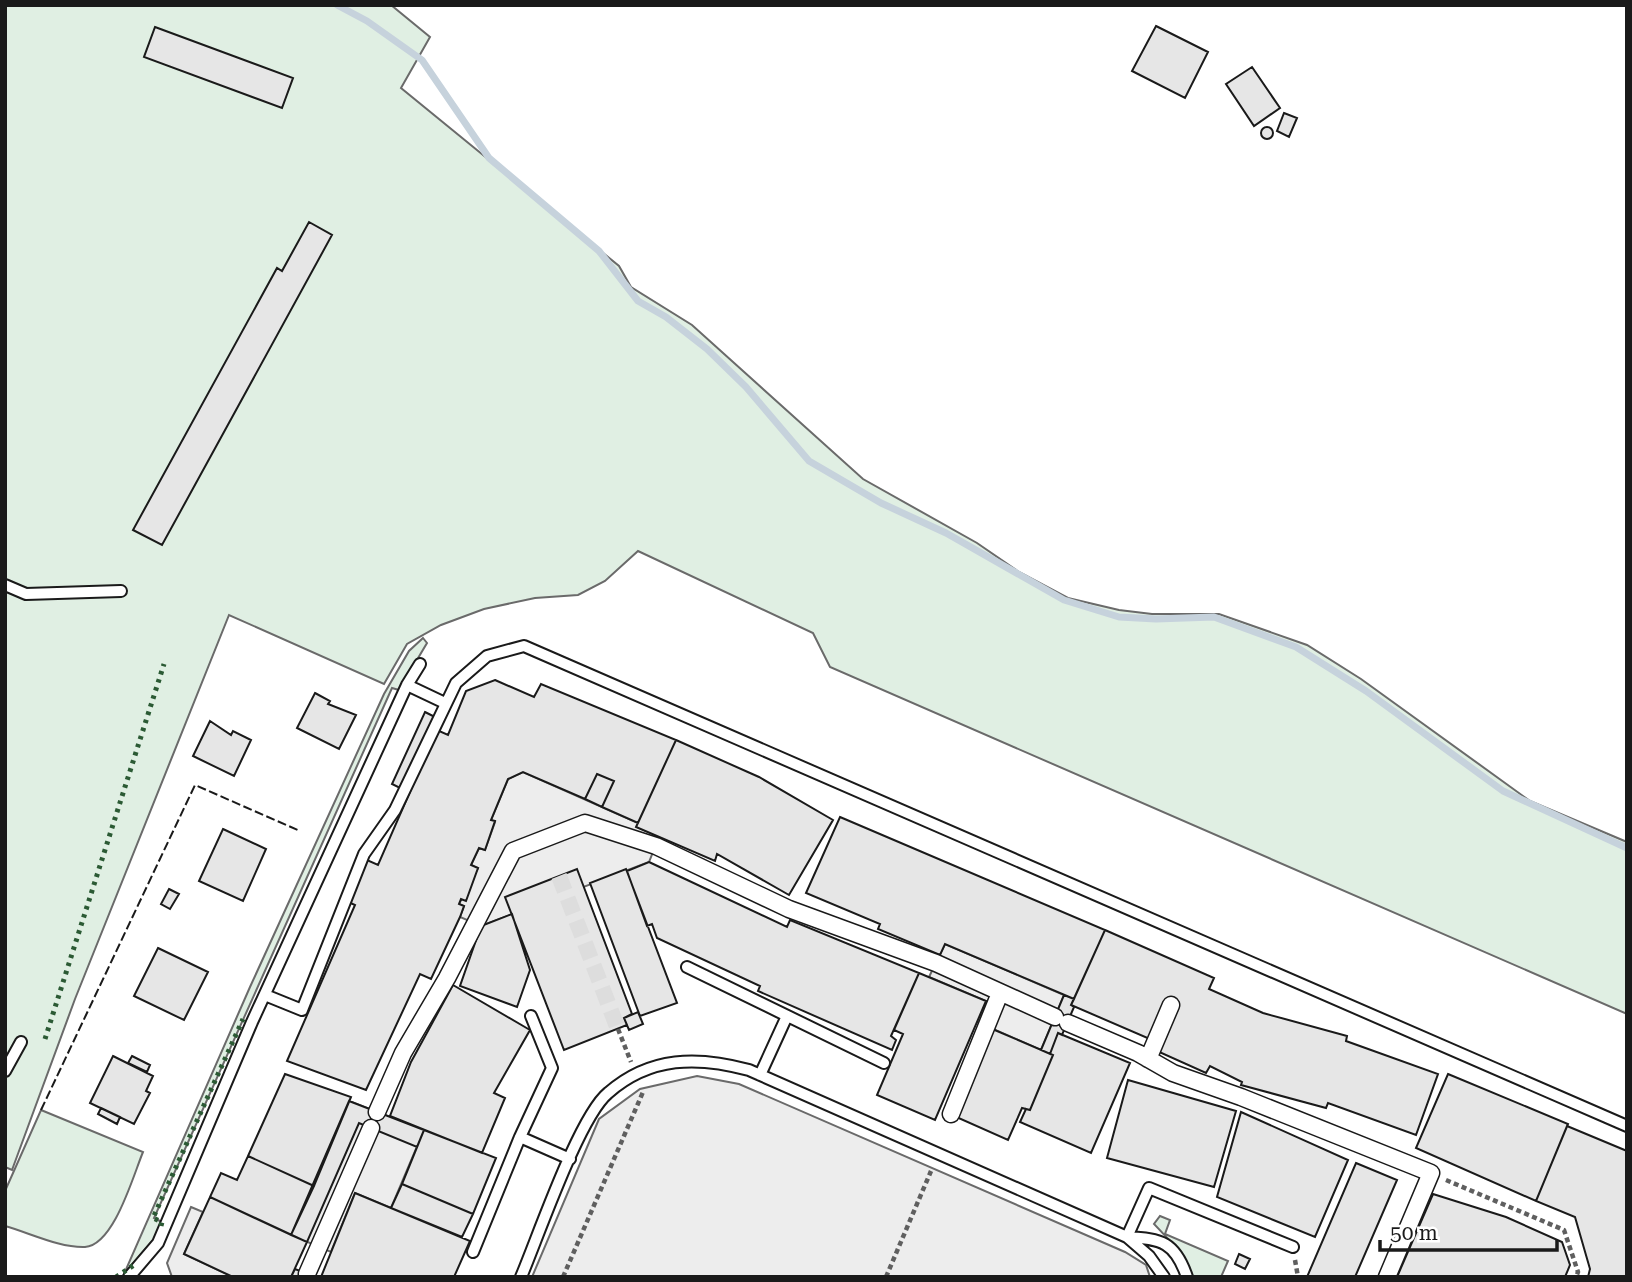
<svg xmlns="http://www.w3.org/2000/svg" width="1632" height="1282" viewBox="0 0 1632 1282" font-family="'Roboto Serif',serif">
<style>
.green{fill:#e0efe3;stroke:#6a6a6a;stroke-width:2}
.parking{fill:#ededed;stroke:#6a6a6a;stroke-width:2}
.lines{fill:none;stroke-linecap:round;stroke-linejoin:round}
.stream{stroke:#c6d2dc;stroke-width:7}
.building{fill:#e6e6e6;stroke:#1a1a1a;stroke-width:2}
.pedestrian-tunnel{stroke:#ddd;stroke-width:16;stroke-dasharray:16 8;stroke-linecap:butt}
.service-casing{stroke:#1a1a1a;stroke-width:14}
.pedestrian-casing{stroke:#1a1a1a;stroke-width:19}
.path{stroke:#5f5f5f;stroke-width:4.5;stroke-dasharray:5 3.5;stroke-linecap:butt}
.service{stroke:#fff;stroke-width:10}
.pedestrian{stroke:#fff;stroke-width:16}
.hedge{stroke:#2b5a34;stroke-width:5;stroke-dasharray:3.5 5;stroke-linecap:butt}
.fence{stroke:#1a1a1a;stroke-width:2;stroke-dasharray:9 3.5;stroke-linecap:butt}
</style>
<rect width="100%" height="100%" fill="#fff"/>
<path class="green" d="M5,5H391L430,37L401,88L619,266L631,287L692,325L863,479L977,543L1019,572L1068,598L1119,610L1152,614H1219L1307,645L1361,679L1530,801L1627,842V1014L830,667L813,633L638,551L605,581L578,595L535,598L484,609L441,625L407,644L384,684L229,615L75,999L12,1170L5,1167Z
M423,638L427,643L399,690L392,688L154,1218L162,1222L156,1237L124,1274L250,987L384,694L409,651Z
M41,1110L143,1152C133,1176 114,1245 85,1247C60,1248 30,1233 5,1226V1191Z
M1160,1216L1170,1220L1165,1234L1228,1261L1221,1277H1189L1173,1244L1154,1224Z"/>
<path class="parking" d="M523,772L638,823L637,827L659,837L649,862L481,926L460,917L464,906L459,904L478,868L471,865L479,848L485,850L495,822L491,820L508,779Z
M945,944L1064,995L1041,1050L977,1022L986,1001L929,977Z
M697,1076L739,1084L1125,1252L1146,1265L1150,1277H532L599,1119L640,1089Z
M349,1101L424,1130L391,1208L355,1193L331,1252L291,1235Z
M191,1207L203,1212L184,1254L233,1277H172L167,1263Z"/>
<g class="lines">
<path class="stream" d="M337,5L367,21L422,60L489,158L599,251L638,301L666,317L707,349L746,387L809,461L881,503L946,533L1064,600L1119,617L1156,619L1214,617L1296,647L1366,691L1503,791L1627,848"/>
</g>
<path class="building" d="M1156,26L1208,52L1185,98L1132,71Z
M155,27L293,78L282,108L144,57Z
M1252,67L1280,108L1254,126L1226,84Z
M1284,113L1297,118L1289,137L1277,131Z
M1261 133a6 6 0 1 1 12 0a6 6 0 1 1-12 0Z
M309,222L332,235L162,545L133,530L277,268L282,271Z
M495,680L534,697L541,684L676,740L638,823L602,807L614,781L597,774L585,799L523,772L508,779L491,820L495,821L485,850L479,848L471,865L478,868L466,901L461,899L459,904L464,906L460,917L431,979L420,974L366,1090L287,1061L355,905L346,901L367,860L378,865L437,730L448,735L466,691Z
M315,693L330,701L328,704L356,715L339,749L297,728Z
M425,712L435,717L402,789L392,784Z
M210,721L231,735L233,731L251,740L234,776L193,756Z
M676,740L759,777L833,820L789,895L717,854L715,861L636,827Z
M597,774L614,781L602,807L585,799Z
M840,817L1105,930L1074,999L945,944L940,955L878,929L880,924L806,893Z
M223,829L266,849L243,901L199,881Z
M649,862L787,927L790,920L919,973L891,1036L896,1040L892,1050L758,991L760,986L657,938L652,924L647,926L627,871Z
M577,869L632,1014L624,1018L627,1025L564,1050L505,897Z
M626,869L677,1003L640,1016L590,883Z
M169,889L179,894L170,909L161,904Z
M512,914L530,970L517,1007L460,986L481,926Z
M1105,930L1214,978L1209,989L1263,1013L1347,1036L1346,1041L1438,1074L1416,1135L1328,1103L1326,1108L1241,1085L1242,1082L1210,1066L1206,1073L1157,1051L1150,1039L1071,1005Z
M158,948L208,972L184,1020L134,996Z
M919,973L986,1001L935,1120L877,1095L903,1034L894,1030Z
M453,985L530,1030L494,1093L505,1098L482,1153L390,1116L411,1062Z
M1064,995L1074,999L1071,1005L1074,1007L1062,1035L1058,1033L1050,1054L1041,1050Z
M638,1012L643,1024L629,1030L624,1018Z
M990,1028L1053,1055L1030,1110L1022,1108L1008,1140L954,1116Z
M1058,1033L1130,1063L1091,1153L1020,1122L1026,1109L1030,1110L1053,1055L1050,1054Z
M113,1056L153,1076L146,1091L150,1093L134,1124L90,1103Z
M132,1056L150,1065L147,1072L128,1063Z
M285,1074L351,1097L314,1186L248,1156Z
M1448,1074L1568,1124L1536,1201L1416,1148Z
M1128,1080L1236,1111L1214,1187L1107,1158Z
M349,1101L424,1130L417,1147L359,1123L307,1242L291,1235Z
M101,1108L120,1117L117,1124L98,1114Z
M1241,1112L1348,1160L1315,1237L1217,1197Z
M1567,1126L1627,1151V1277H1588L1590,1269L1575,1217L1536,1201Z
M424,1130L496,1158L473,1214L402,1184Z
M248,1156L314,1186L291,1235L210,1197L221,1173L237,1180Z
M1356,1163L1397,1180L1355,1277H1307Z
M402,1184L473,1214L462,1237L391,1208Z
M355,1193L470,1241L454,1277H321Z
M1433,1194L1506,1217L1562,1242L1570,1265L1565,1277H1397Z
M210,1197L307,1242L291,1277H233L184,1254Z
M1239,1254L1250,1259L1245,1269L1235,1264Z
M295,1269L315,1277H291Z"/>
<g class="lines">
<path class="pedestrian-tunnel" d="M559,876L618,1029"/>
<g class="service-casing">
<path id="service" d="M5,585L26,594L121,591
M407,685L445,703
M687,967L884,1063
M265,995L302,1010L364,854L395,810L456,683L487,656L524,646L1627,1126
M5,1071L21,1042
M760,1075L787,1016
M520,1137L552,1068L531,1016
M1127,1237L1149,1188L1293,1247
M1127,1237C1162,1239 1175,1242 1187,1277
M473,1252L520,1137L570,1159
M129,1277L158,1243L252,1022L407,685L420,664
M521,1277C538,1237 579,1117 608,1093C650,1056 698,1056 749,1070L1127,1237L1149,1256L1164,1277"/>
</g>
<g class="pedestrian-casing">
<path id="pedestrian" d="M1068,1023L1138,1053L1173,1073L1241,1097L1431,1173L1387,1277
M1148,1059L1171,1005
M377,1112L403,1053L447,978L513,851L585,823L656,846L789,909L936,963L1055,1017
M951,1114L1000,993
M307,1274L371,1128"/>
</g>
<path class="path" d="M618,1029L631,1062
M1446,1180L1564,1230L1578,1272L1576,1277
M1295,1260L1298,1277
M563,1277L643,1092
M886,1277L931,1171"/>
<use href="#service" class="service"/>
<use href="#pedestrian" class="pedestrian"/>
<path class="hedge" d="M45,1039L164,664
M161,1226L162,1222L153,1218L243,1019
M116,1277L134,1265"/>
<path class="fence" d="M41,1110L195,785L300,831"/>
</g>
<rect width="1632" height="1282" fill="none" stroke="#1a1a1a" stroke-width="14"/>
<path d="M1380 1240v10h177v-10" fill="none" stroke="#1a1a1a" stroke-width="3.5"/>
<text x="1390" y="1240" font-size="21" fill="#1a1a1a" stroke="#ffffff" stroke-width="5" paint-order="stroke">50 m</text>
</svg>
